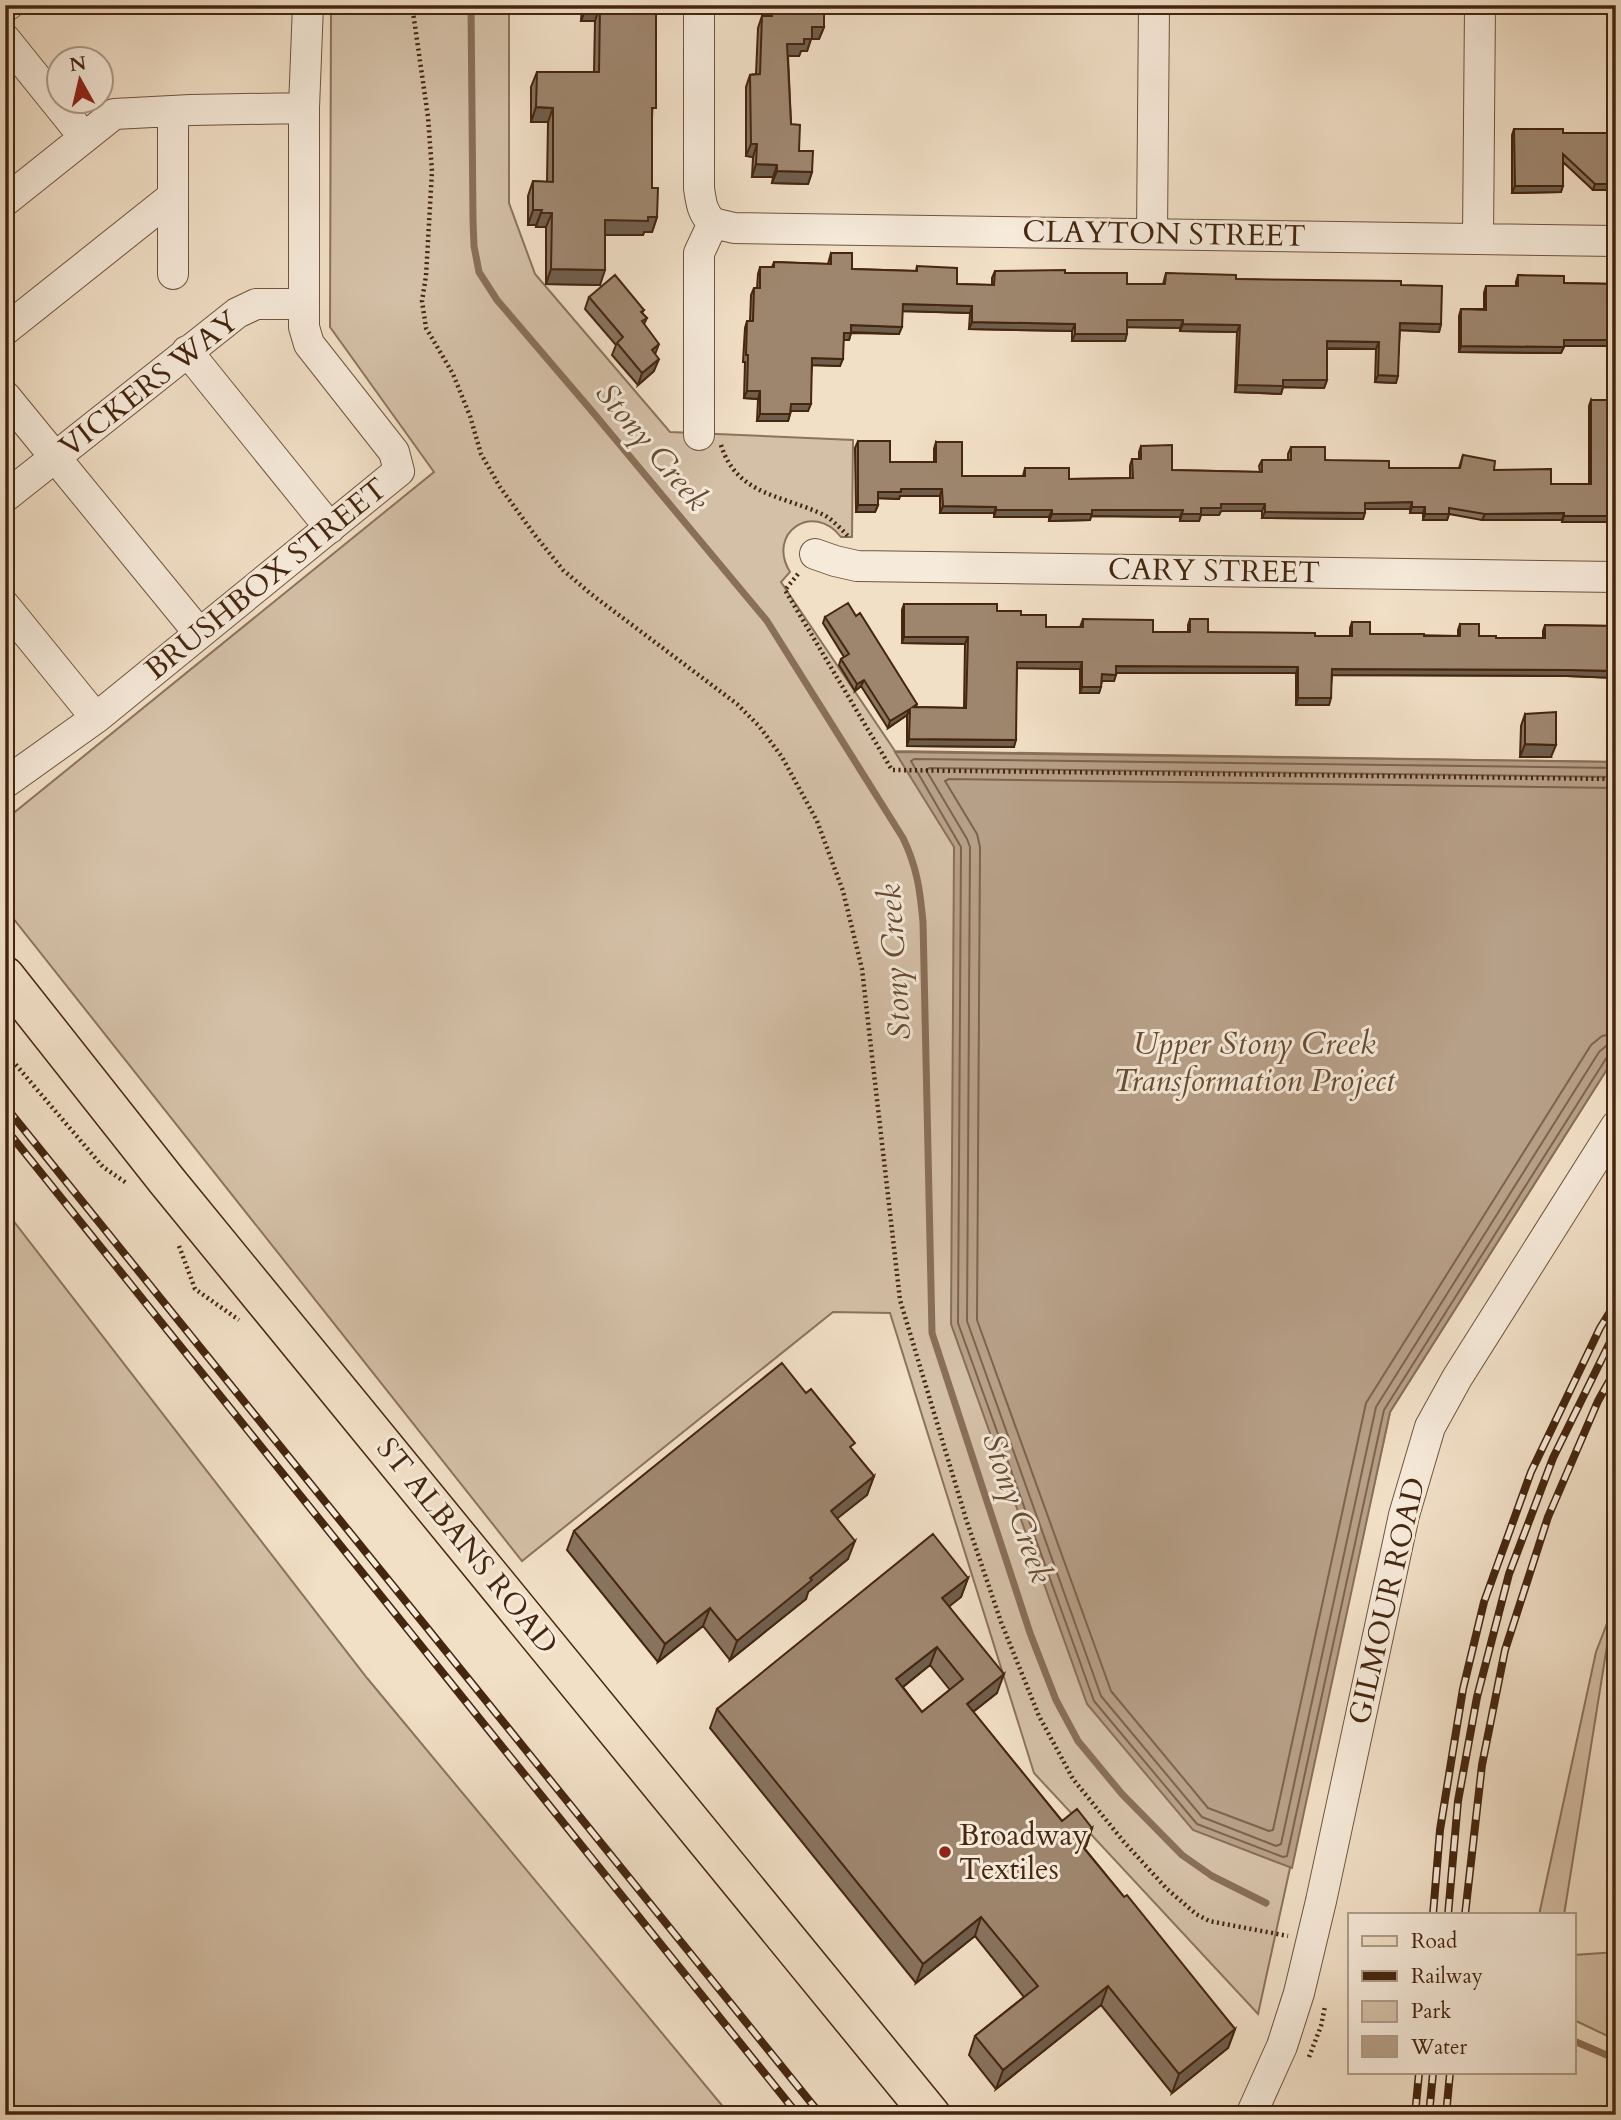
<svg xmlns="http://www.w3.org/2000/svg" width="1621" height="2120" viewBox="0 0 1621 2120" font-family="Cardo,serif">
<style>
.green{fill:#d4c0a7;stroke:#8c735b;stroke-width:2}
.water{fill:#b7a088;stroke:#896f58;stroke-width:2}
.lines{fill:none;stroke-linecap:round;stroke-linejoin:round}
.shore{stroke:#7e634c;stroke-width:2}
.stream{stroke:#896f58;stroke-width:7}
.minor-casing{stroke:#70543d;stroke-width:32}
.major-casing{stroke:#45260f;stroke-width:41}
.path{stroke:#45260f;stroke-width:4.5;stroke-dasharray:2 3.5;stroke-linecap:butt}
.minor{stroke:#f6eada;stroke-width:30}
.major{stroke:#f1dfc6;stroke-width:38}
.rail-casing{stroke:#45260f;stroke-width:8}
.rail{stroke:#f6eada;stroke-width:5;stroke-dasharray:16;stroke-linecap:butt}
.wall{fill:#88735f;stroke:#45260f;stroke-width:2;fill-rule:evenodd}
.shaded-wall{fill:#6f5e4d;stroke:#45260f;stroke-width:2}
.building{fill:#9e866e;stroke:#45260f;stroke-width:2;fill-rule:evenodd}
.poi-dot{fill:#8f2418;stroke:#f6eada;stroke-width:2.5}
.labels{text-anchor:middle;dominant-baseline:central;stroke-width:6;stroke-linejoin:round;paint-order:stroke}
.street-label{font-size:30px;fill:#45260f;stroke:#f6eada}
.poi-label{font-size:30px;fill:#45260f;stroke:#f6eada;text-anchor:start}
.water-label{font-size:32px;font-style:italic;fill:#674b33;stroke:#f6eada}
</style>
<rect width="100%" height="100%" fill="#f1dfc6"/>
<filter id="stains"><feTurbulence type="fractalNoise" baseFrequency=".00286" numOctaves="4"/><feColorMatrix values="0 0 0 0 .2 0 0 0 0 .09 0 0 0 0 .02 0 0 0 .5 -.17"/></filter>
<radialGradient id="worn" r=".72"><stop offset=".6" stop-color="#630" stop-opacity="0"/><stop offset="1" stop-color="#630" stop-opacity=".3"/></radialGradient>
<path class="green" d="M331,5H509V203L535,274L670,432L853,440L852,537H841C813,501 766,533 790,572L781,582L895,751L1616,762V1055L1390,1412L1258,2014L1034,1773L890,1313L833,1312L522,1561L5,908V820L434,472L330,327Z
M5,1210L367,1678L730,2115H5Z
M1616,1600V1623L1607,1646L1564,1915H1539L1596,1652Z
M1616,1952V2040L1574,2020V1955Z"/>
<path class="water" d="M895,752L1616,762V1055L1390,1412L1292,1868L1193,1830L1087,1704L951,1324L954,847Z"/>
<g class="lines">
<path class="shore" d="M1616,768L914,759L911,761L961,847L958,1323L1094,1701L1197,1824L1283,1857L1287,1856L1384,1410L1607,1057L1611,1053H1616
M1616,777L930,768L926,770L967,839L970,847L967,1321L1101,1696L1202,1817L1276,1846L1281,1844L1376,1407L1599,1052L1606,1046L1616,1044
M1616,788L949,779L945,781L977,834L980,847L977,1320L1111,1691L1208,1808L1269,1831L1273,1830L1366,1403L1591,1045L1602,1036L1616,1033"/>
<path class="stream" d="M471,5L473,220L474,246L479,272L497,300L591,410L767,621L903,838C917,867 920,890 923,922L932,1333L1030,1633L1056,1700L1078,1741L1122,1794L1182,1855L1212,1876L1266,1903
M1574,2041L1616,2059"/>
<g class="minor-casing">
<path id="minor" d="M5,7L8,5
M5,39L84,137
M5,201L114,114L191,110L304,108
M713,223L734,228L1616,241
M1152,233L1154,5
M1478,239L1480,5
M173,274V111
M5,330L172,197
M187,351L330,528
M5,396L199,633
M699,435V253L713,223C702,213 701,202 699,188V5
M5,497L237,313L256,304H304
M815,554L835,561L857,566L1616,577
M5,606L96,718
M5,783L96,718L399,471L394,452L309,344L304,327V108L308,5
M1251,2115L1282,2046L1299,1993L1321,1901L1404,1515L1430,1427L1457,1378L1616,1126"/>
</g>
<g class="major-casing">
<path id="major" d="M5,976L167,1181L931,2115"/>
</g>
<path class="path" d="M412,5L428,117L432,171L426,276L422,301L426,328L453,374L470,416L481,454L500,487L534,534L563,570L591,594L737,704L759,726L782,757L817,821L843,891L862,969L900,1300L966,1519L1001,1622L1039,1716L1073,1779L1124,1842L1167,1889L1196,1914L1209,1921L1288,1936
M721,445C737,496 783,495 824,515C833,520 841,529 848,536
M798,574L785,590L892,770L1616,779
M5,1052L103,1167L128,1184
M179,1246L195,1289L239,1320
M1309,2057L1321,2026L1325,2006"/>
<use href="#minor" class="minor"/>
<use href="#major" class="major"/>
<g class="rail-casing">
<path id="rail" d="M5,1106L821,2115
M5,1128L798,2115
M1433,1915L1440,1830L1463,1689L1484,1602L1531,1472L1600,1328L1616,1302
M1448,1915L1458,1801L1477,1697L1509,1574L1553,1458L1616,1330
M1465,1915L1482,1765L1505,1650L1548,1517L1598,1401L1616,1369
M1415,2115L1419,2073
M1429,2115L1433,2073
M1446,2115L1450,2073"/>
</g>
<use href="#rail" class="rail"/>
</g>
<path class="wall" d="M582,5H656L652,119V188L657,217L652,232H644L643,235H605L600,285L546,284V227H536V225H528V196L533,181L547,182L548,122H531V87L537,72H594L595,21H581Z
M764,5H824V27L819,39H811L807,51H801L799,56H788L791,124L799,151L812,172L808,184L772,183L773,177H752L753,157L746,156V87L750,75L756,74L758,28L762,16H766Z
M1514,129L1563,133H1616V190H1593L1563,162L1561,192L1512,193V135Z
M831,253L852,269L916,271L917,266L957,284L992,285V278L995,271L1065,273L1127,284H1163L1166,273L1236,279L1401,285L1441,324L1439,332L1400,330L1396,383L1375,382L1376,349H1327V380L1324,388L1283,387L1281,394L1235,392L1237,332L1180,331V328L1127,327L1125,341H1072V331L969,329L970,313L902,311L899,334L851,333L849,340H843L840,366L812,365L808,411H791L788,421H757L758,399L744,398L745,362H743L745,328L747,321H750L751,295L754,288H757L758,274L760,267H772L774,262L828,264Z
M1518,275L1564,283L1616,284V362H1613V346H1564L1561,353L1459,352V316L1461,309H1484V293L1486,286H1516V282Z
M589,297L644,310L642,313L647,318L644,324L655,355L654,371L638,385L612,355L616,345L585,309Z
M1591,400L1614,479H1616V528L1614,529V522H1562V520H1482L1449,514L1447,520H1423V513H1410V509H1365L1363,519L1262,518V511H1221L1219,515H1201L1199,521H1180V517L1091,516L1090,520L1049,521V517H994V513H940V496H900L899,499L878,498V505L875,512H856L855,448L858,441L890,462H934V449L936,442L962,476H1023L1025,468L1069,479L1130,478V466L1132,459H1139V452L1141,446L1172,470L1260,472L1259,466L1262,460H1288V454L1291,447L1325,460L1389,468H1459L1463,455L1494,470L1551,484H1589V406Z
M904,604L997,611L1021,615L1046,627H1080L1083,619L1153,632H1188V625L1190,619L1208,632L1315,636H1350V628L1352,622L1370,634L1458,636V630L1460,624L1479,636L1496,638H1543V631L1545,625L1616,626V678L1567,676L1332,675L1329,705H1296V673H1116L1114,681H1102L1099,693H1080V669L1017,668L1014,747L907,746V715L888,728L861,686L855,691L839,665L841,659L844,657L823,623L825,617L917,704L916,707L964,708L965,644L902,643V610Z
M1525,714L1551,757H1520L1521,726Z
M852,1450L874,1476L867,1495L837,1518L848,1559L808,1592L806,1599L730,1660L703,1626L658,1662L567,1550L574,1531Z
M968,1578L961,1597L949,1606L997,1693L973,1712L1062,1821L1092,1828L1086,1846L1084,1848L1124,1897L1235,2029L1228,2048L1172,2093L1101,2005L996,2089L969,2055L975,2036L1024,1997L975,1936L916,1983L710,1728L717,1709ZM930,1665L950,1690L922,1712L903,1687Z"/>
<path class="shaded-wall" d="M587,6H600L595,21H581Z
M812,27H824L819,39H811L807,51H801L799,56H783L787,44L804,39Z
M536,107L553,108L548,122H531Z
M751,144H757L753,157L746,156Z
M756,164L777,165L773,177H752Z
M777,171L812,172L808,184L772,183Z
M1595,184H1616V190H1593Z
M1515,186H1563L1561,192L1512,193Z
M533,210H542L536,225H528Z
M541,213H552L546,227H536Z
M648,217H657L652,232H644L643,235H600L605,220Z
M551,269L605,270L600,285L546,284Z
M903,304L972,306L970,313L900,311Z
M1127,320H1183L1180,328L1125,327Z
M972,322L1075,324L1072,331L969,329Z
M1400,323L1441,324L1439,332L1397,330Z
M1183,324L1240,325L1237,332L1180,331Z
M851,325L902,327L899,334L849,332Z
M844,333H851L849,340H841Z
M1075,334H1127L1125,341H1072Z
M1564,340H1616L1613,346H1562Z
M1327,341L1379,342L1376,349L1325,348Z
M659,344L654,357L652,350Z
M1461,346L1564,347L1561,353L1459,352Z
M812,358L843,359L840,366L809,365Z
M659,359L654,371L638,385L642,373Z
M1378,375L1398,376L1396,383L1375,382Z
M1283,380H1327L1324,388L1283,387L1281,394L1235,392L1237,385Z
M747,391H760L758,399L744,398Z
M791,404H811L808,411H788Z
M760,414H790L788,421H757Z
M901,489H942L940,496H900L899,499L875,498L878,492Z
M1412,502L1410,509H1363L1365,503Z
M1221,504H1265L1262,511H1221L1219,515H1201L1199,521H1180L1182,514L1201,508Z
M858,505H878L875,512H856Z
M943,506L996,507L994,513H940Z
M1412,507H1425L1423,513H1410Z
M996,510H1052L1049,517H994Z
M1092,510H1183L1180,517L1091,516L1090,520L1049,521L1052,514Z
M1265,512L1365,513L1363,519L1262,518Z
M1564,513L1562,520H1482L1485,514Z
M1425,514H1449L1447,520H1423Z
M1564,516H1616V517L1614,522H1562Z
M904,637H968L965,644L902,643Z
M1017,662H1082L1080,669L1015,668Z
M1116,666L1298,667L1296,673H1114Z
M1332,669L1570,670L1616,671V678L1567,676L1329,675Z
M1102,674L1116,675L1114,681H1099Z
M864,680L861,686L855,691L857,684Z
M1082,687H1101L1099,693H1080Z
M1298,698H1331L1329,705H1296Z
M910,709L907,715L888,728L890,721Z
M909,739L1016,740L1014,747L907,746Z
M1525,744L1556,745L1551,757H1520Z
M874,1476L867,1495L824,1529L831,1511Z
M855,1541L848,1559L808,1592L806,1599L730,1660L737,1641L810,1578Z
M968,1578L961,1597L936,1617L942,1598Z
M710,1608L703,1626L658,1662L665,1644Z
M937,1647L930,1665L889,1698L896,1679Z
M1004,1674L997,1693L960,1722L967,1704Z
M1092,1828L1086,1846L1070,1859L1077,1840Z
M981,1917L975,1936L916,1983L923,1964Z
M1108,1986L1101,2005L996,2089L1003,2070Z
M1235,2029L1228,2048L1172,2093L1179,2074Z"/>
<path class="building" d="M587,5H656V108H652V188H658L657,217H648V221L605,220V270L551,269L552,213H541L542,210H533V181L553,182V108L536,107L537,72H599L600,6H587Z
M771,5H824V27H812V39H804V44H787L791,124L800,125L799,151H813L812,172L777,171V165L756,164L757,144H751L750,75L760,74L762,16H772Z
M1514,129H1563V133H1616V184H1595L1563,154V186H1515Z
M831,253H852V269L917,271V266L957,268V284L994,285L995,271L1065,270V273H1127V284H1165L1166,273L1236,275V279L1401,281V285L1442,286L1441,324L1400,323L1398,376L1378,375L1379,342L1327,341V380H1283V386L1237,385L1240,325L1183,324V320H1127V334H1075V324L972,322V306L903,304L902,327L851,325V333H844L843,359L812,358L811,404H791L790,414H760V391H747L748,355H746L747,321H753L754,288H760V267H774V262L831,264Z
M615,275L644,310L641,312L647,318L642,321L659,344L652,350L659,359L642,373L617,343L623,337L589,297Z
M1518,275L1564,276V283L1616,284V356V340H1564V347L1461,346V309L1486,310V286H1518Z
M1591,400H1614L1616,516H1564V513L1485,514L1449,508V514H1425V507H1412V502L1365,503V513L1265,512V504H1221V508H1201V514H1182L1183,510H1092V514H1052V510H996V507L943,506L942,489H901V492H878V505H858V441H890V462H936V442H962V476H1025V468H1069V479L1133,478L1132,459H1141V446L1172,445V470L1262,472V460H1291V447H1325V460L1389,461V468H1460L1463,455L1495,461L1494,470L1551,469V484H1591Z
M848,603L856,616L860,613L917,704L913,707L966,708L968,637H904V604H997V611H1021V615H1046V627H1083V619L1153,620V632H1190V619H1208V632L1315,633V636H1352V622H1370V634H1424V636H1460V624H1479V636H1496V638H1545V625L1616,626V671L1570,670L1332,669L1331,698H1298V667L1116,666V675L1102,674L1101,687H1082V662H1017L1016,740L909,739L910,709L890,721L864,680L857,684L841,659L849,654L825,617Z
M1556,712V745L1525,744V714Z
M782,1363L806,1393L811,1389L855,1443L850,1447L874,1476L831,1511L855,1541L810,1578L812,1580L737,1641L710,1608L665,1644L574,1531Z
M933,1534L968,1578L942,1598L1004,1674L967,1704L1062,1821L1077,1809L1092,1828L1077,1840L1124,1897L1127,1895L1235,2029L1179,2074L1108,1986L1003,2070L975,2036L1038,1986L981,1917L923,1964L717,1709ZM937,1647L963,1679L922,1712L896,1679Z"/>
<circle class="poi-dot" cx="945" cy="1852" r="7"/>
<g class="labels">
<g class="street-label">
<text transform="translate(1164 234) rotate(1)">CLAYTON STREET</text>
<text transform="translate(149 384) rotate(-38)">VICKERS WAY</text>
<text transform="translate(1214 571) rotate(1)">CARY STREET</text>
<text transform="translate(266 579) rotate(-39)">BRUSHBOX STREET</text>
<text transform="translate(467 1546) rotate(51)">ST ALBANS ROAD</text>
<text transform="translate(1387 1601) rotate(-77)">GILMOUR ROAD</text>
</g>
<g class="poi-label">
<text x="959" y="1835">Broadway<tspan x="959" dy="34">Textiles</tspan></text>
</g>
<g class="water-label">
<text transform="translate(652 447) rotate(50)">Stony Creek</text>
<text transform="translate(895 962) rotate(-94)">Stony Creek</text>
<text x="1254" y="1044">Upper Stony Creek<tspan x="1254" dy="37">Transformation Project</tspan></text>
<text transform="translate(1017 1508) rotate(71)">Stony Creek</text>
</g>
</g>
<rect width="1621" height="2120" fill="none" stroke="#f1dfc6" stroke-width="28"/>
<rect x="7" y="7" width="1607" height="2106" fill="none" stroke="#45260f" stroke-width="3.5"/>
<rect x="14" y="14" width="1593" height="2092" fill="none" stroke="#45260f" stroke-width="2"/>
<rect x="1348" y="1913" width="228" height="161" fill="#f6eada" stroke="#af9c89" stroke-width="2"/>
<rect x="1362" y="1936" width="35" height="10" fill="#f1dfc6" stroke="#af9c89" stroke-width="2"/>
<text x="1411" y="1948" font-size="21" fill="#45260f">Road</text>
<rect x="1362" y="1971" width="35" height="10" fill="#45260f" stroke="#af9c89" stroke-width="2"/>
<text x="1411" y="1983" font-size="21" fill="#45260f">Railway</text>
<rect x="1362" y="2001" width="35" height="21" fill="#d4c0a7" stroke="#af9c89" stroke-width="2"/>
<text x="1411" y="2018" font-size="21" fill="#45260f">Park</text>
<rect x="1362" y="2036" width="35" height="21" fill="#b7a088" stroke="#af9c89" stroke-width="2"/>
<text x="1411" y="2054" font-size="21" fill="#45260f">Water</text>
<g transform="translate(80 80) rotate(352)"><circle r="33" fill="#f6eada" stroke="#af9c89" stroke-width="2"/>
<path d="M0-5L12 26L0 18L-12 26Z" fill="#8f2418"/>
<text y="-10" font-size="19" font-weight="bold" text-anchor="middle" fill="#45260f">N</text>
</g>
<rect width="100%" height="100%" filter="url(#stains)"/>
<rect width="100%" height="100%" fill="url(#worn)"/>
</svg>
